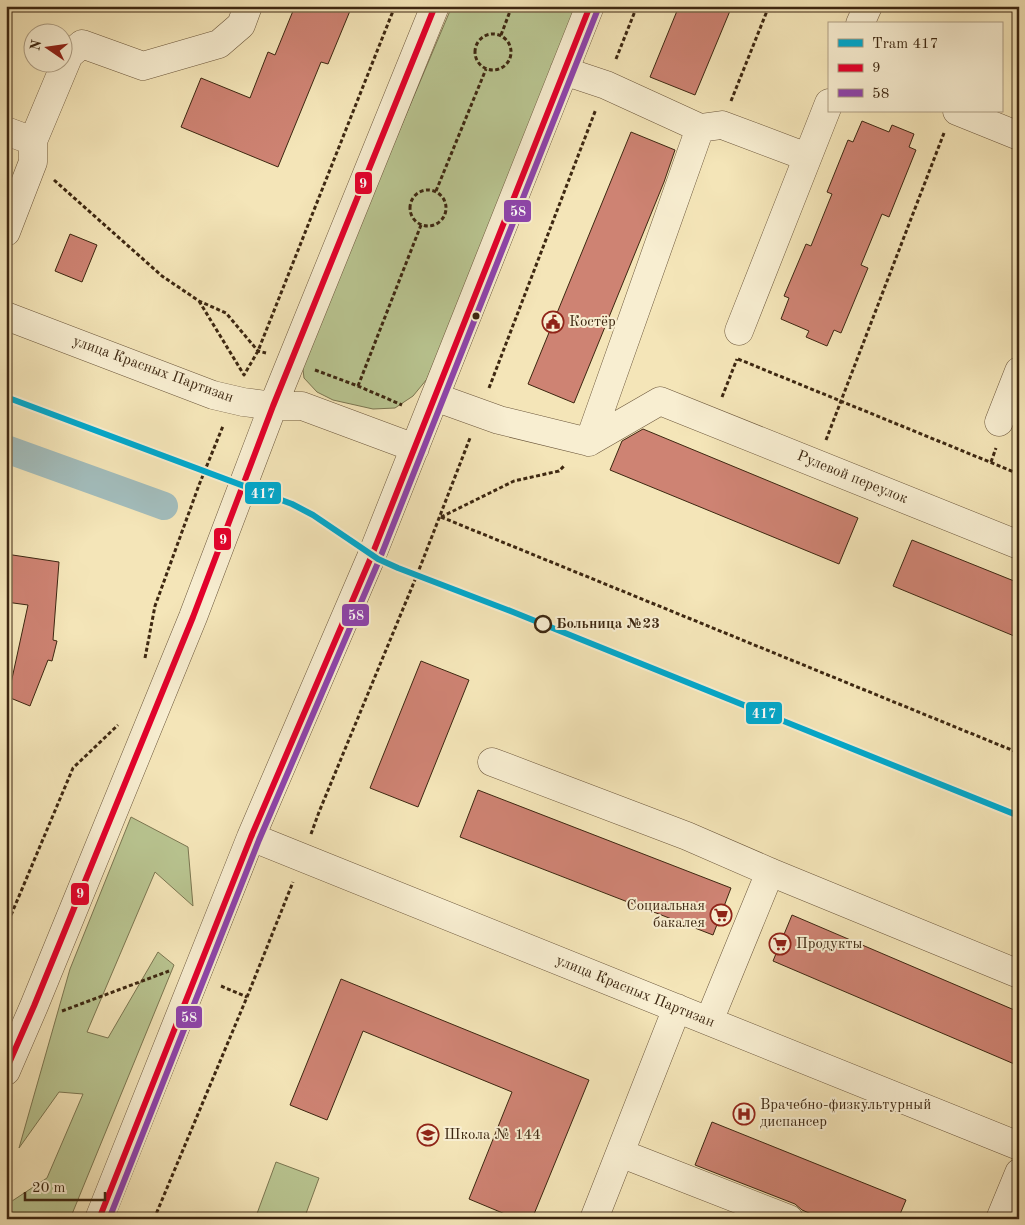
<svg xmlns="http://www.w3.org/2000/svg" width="1025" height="1225" viewBox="0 0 1025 1225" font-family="'Old Standard TT',serif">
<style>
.green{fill:#b9c591;stroke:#7b7651}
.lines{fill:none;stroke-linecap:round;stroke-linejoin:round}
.canal{stroke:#a2bcbb;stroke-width:28}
.building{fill:#ce8373;stroke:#3d2711}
.minor-casing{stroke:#6b563b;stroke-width:29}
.path{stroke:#3d2711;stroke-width:3;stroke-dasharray:4 2.5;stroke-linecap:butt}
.minor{stroke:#f8eed1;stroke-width:28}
.bus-1-casing{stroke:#f8eed1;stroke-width:10}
.bus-2-casing{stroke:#f8eed1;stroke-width:10}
.bus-1{stroke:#e4002b;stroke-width:6}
.bus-2{stroke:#8e44ad;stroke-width:6}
.tram-1-casing{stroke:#f8eed1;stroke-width:10}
.tram-1{stroke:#00a9ce;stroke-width:6}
.bus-dot{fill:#3d2711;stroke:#f8eed1;stroke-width:2}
.stop-dot{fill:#f8eed1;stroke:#3d2711;stroke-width:2.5}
.labels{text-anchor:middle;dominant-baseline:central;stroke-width:4;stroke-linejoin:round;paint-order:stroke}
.poi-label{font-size:15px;fill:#3d2711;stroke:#f8eed1;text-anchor:start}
.street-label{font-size:15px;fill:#3d2711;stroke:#f8eed1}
.stop-label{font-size:15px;font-weight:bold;fill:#3d2711;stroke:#f8eed1;text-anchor:start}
.line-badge{stroke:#f8eed1;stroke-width:2}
.badge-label{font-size:14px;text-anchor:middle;font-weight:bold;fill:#fff}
</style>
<rect width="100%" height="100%" fill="#f4e5b8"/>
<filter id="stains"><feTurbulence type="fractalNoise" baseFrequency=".004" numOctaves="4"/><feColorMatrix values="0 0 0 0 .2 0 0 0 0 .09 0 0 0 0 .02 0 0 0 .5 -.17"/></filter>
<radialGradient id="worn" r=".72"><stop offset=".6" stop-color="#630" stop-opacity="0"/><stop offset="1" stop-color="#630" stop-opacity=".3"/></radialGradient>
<path class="green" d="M452,6H582L427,379L413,396L395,408L373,409L333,400L317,392L304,378L302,361Z
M131,817L188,847L193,906L155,872L87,1032L108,1038L158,952L174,965L70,1219H6V1205L47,1178L83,1094L59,1092L19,1148L70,969Z
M276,1162L319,1178L304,1219H255Z"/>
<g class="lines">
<path class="canal" d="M6,449L164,506"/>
</g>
<path class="building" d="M295,6H352L328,64L321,62L278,167L181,127L201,78L250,98L268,52L275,55Z
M679,6H732L695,95L650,77Z
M862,121L889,132L892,125L914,134L909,147L916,150L889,217L882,214L861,265L868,268L841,333L834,330L827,346L806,337L809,331L781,319L789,298L784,296L806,244L811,246L832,194L827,192L848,140L853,142Z
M631,132L675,150L664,182L574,403L528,384Z
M70,234L97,245L82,282L55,271Z
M643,429L858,518L839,564L610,470L622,441Z
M912,540L1019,583V638L893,586Z
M6,554L59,562L53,640L57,641L52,661L48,660L30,706L8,697L28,605L6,602Z
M421,661L469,680L418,807L370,788Z
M478,790L731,888L713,935L460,837Z
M792,915L1019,1012V1066L773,961Z
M341,979L589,1080L532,1219H517L469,1199L512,1092L363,1031L327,1120L290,1105Z
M712,1122L906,1200L898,1219H823L802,1210L795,1204L695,1165Z"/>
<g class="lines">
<g class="minor-casing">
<path id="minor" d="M860,24L868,6
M564,71L606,85L700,128L589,442
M957,111L1019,136
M700,128L722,125L807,157
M6,131L33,141V162L6,232
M33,141L69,55L82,44L143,66L219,44L241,25L248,6
M6,316L213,395L243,402L273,406H302L415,448
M739,331L829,103
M435,397L499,420L589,442L660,401L1019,545
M999,422L1019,371
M492,762L687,836L770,872L1019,974
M251,837L1019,1146
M709,1021L770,872
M6,1071L34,1006L193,617L273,406L435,6
M620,1153L789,1219
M99,1219L251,837L372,555L590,6
M594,1219L677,1008
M1000,1219L1019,1173"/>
</g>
<path class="path" d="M475 52a18 18 0 1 1 36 0a18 18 0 1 1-36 0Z
M501,35L512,6
M616,59L637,6
M731,101L769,6
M54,180L162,276L199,301L226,313L258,351L266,353
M410 208a18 18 0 1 1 36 0a18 18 0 1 1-36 0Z
M436,191L486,69
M199,301L244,375L258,351L395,6
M738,359L1019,474
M315,370L358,386L402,405
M358,386L421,225
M489,388L596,109
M722,397L737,359
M826,440L944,133
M991,462L996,448
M441,517L1019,753
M441,517L514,481L559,471L565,465
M145,658L155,606L199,485L223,426
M311,834L319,812L417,575L470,438
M6,927L73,768L118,725
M221,986L247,997
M62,1011L169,971
M154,1219L247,997L293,882"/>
<use href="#minor" class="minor"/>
<g class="bus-1-casing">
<path id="bus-1" d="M6,1070L34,1006L193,617L273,406L435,6
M99,1219L251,837L372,555L590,6"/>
</g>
<g class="bus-2-casing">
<path id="bus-2" d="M109,1219L259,840L380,558L598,9"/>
</g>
<use href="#bus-1" class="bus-1"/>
<use href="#bus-2" class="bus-2"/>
<g class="tram-1-casing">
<path id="tram-1" d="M6,397L292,504L313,515L378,559L398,568L513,612L1019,816"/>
</g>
<use href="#tram-1" class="tram-1"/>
</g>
<defs>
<g id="civic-ring" transform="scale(1.125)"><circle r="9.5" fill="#f8eed1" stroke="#8f2418" stroke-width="1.5"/><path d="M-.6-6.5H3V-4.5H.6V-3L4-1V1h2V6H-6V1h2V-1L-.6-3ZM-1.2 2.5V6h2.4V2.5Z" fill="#8f2418"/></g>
<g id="supermarket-ring" transform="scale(1.125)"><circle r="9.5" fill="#f8eed1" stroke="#8f2418" stroke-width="1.5"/><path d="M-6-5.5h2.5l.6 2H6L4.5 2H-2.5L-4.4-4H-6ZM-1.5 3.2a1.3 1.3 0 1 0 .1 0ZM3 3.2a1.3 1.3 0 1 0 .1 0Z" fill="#8f2418"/></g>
<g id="hospital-ring" transform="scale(1.125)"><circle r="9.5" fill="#f8eed1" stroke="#8f2418" stroke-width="1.5"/><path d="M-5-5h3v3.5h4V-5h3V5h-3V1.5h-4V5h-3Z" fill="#8f2418"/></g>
<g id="school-ring" transform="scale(1.125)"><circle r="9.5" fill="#f8eed1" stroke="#8f2418" stroke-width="1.5"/><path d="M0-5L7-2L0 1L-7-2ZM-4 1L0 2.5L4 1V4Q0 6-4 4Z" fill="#8f2418"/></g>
</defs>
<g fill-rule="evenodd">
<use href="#civic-ring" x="553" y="322"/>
<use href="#supermarket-ring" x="721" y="915"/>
<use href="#supermarket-ring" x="780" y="944"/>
<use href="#hospital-ring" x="744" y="1114"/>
<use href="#school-ring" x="428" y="1135"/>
</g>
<circle class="bus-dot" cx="476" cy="316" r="4.5"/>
<circle class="stop-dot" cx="543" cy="624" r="8"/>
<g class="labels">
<g class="poi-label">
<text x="569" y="322">Костёр</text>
<text x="705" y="906" text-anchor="end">Социальная<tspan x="705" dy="17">бакалея</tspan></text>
<text x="796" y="944">Продукты</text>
<text x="760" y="1105">Врачебно-физкультурный<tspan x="760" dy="17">диспансер</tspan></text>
<text x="444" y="1135">Школа № 144</text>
</g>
<g class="street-label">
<text transform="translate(153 370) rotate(20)">улица Красных Партизан</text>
<text transform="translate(852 478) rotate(22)">Рулевой переулок</text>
<text transform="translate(635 992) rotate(22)">улица Красных Партизан</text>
</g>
<g class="stop-label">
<text x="556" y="624">Больница №23</text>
</g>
</g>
<g class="line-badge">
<rect x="354" y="171" width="19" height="24" rx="5" fill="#e4002b"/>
<rect x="503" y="199" width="29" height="24" rx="5" fill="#8e44ad"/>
<rect x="244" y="481" width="38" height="24" rx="5" fill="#00a9ce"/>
<rect x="213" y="527" width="19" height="24" rx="5" fill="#e4002b"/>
<rect x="341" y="603" width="29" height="24" rx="5" fill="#8e44ad"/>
<rect x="745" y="701" width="38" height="24" rx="5" fill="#00a9ce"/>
<rect x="70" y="882" width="20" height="24" rx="5" fill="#e4002b"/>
<rect x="175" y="1005" width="28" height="24" rx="5" fill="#8e44ad"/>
</g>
<g class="badge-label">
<text x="363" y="188">9</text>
<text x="518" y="216">58</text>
<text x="263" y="498">417</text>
<text x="223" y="544">9</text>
<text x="356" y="620">58</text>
<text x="764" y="718">417</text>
<text x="80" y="898">9</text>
<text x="189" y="1022">58</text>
</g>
<rect width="1025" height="1225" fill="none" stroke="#f4e5b8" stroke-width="25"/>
<rect x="8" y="8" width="1010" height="1210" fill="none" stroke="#3d2711" stroke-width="2.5"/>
<rect x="12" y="12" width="1000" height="1200" fill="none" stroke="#3d2711"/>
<rect x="828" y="22" width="175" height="90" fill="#f8eed1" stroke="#ad9e84"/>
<rect x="838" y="39" width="25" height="8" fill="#00a9ce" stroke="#ad9e84"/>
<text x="872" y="48" font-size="15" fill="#3d2711">Tram 417</text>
<rect x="838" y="64" width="25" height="8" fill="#e4002b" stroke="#ad9e84"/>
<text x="872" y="72" font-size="15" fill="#3d2711">9</text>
<rect x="838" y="89" width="25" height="8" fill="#8e44ad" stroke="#ad9e84"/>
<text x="872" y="98" font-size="15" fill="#3d2711">58</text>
<g transform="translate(48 48) rotate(283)"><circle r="24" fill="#f8eed1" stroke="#ad9e84"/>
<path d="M0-4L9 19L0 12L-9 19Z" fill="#8f2418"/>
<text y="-8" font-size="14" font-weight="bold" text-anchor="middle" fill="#3d2711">N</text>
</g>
<path d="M25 1192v8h80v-8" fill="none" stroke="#3d2711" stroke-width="2.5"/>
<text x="32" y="1192" font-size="15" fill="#3d2711" stroke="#f8eed1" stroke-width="4" paint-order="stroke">20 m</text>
<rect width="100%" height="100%" filter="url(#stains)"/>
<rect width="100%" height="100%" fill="url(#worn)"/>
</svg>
